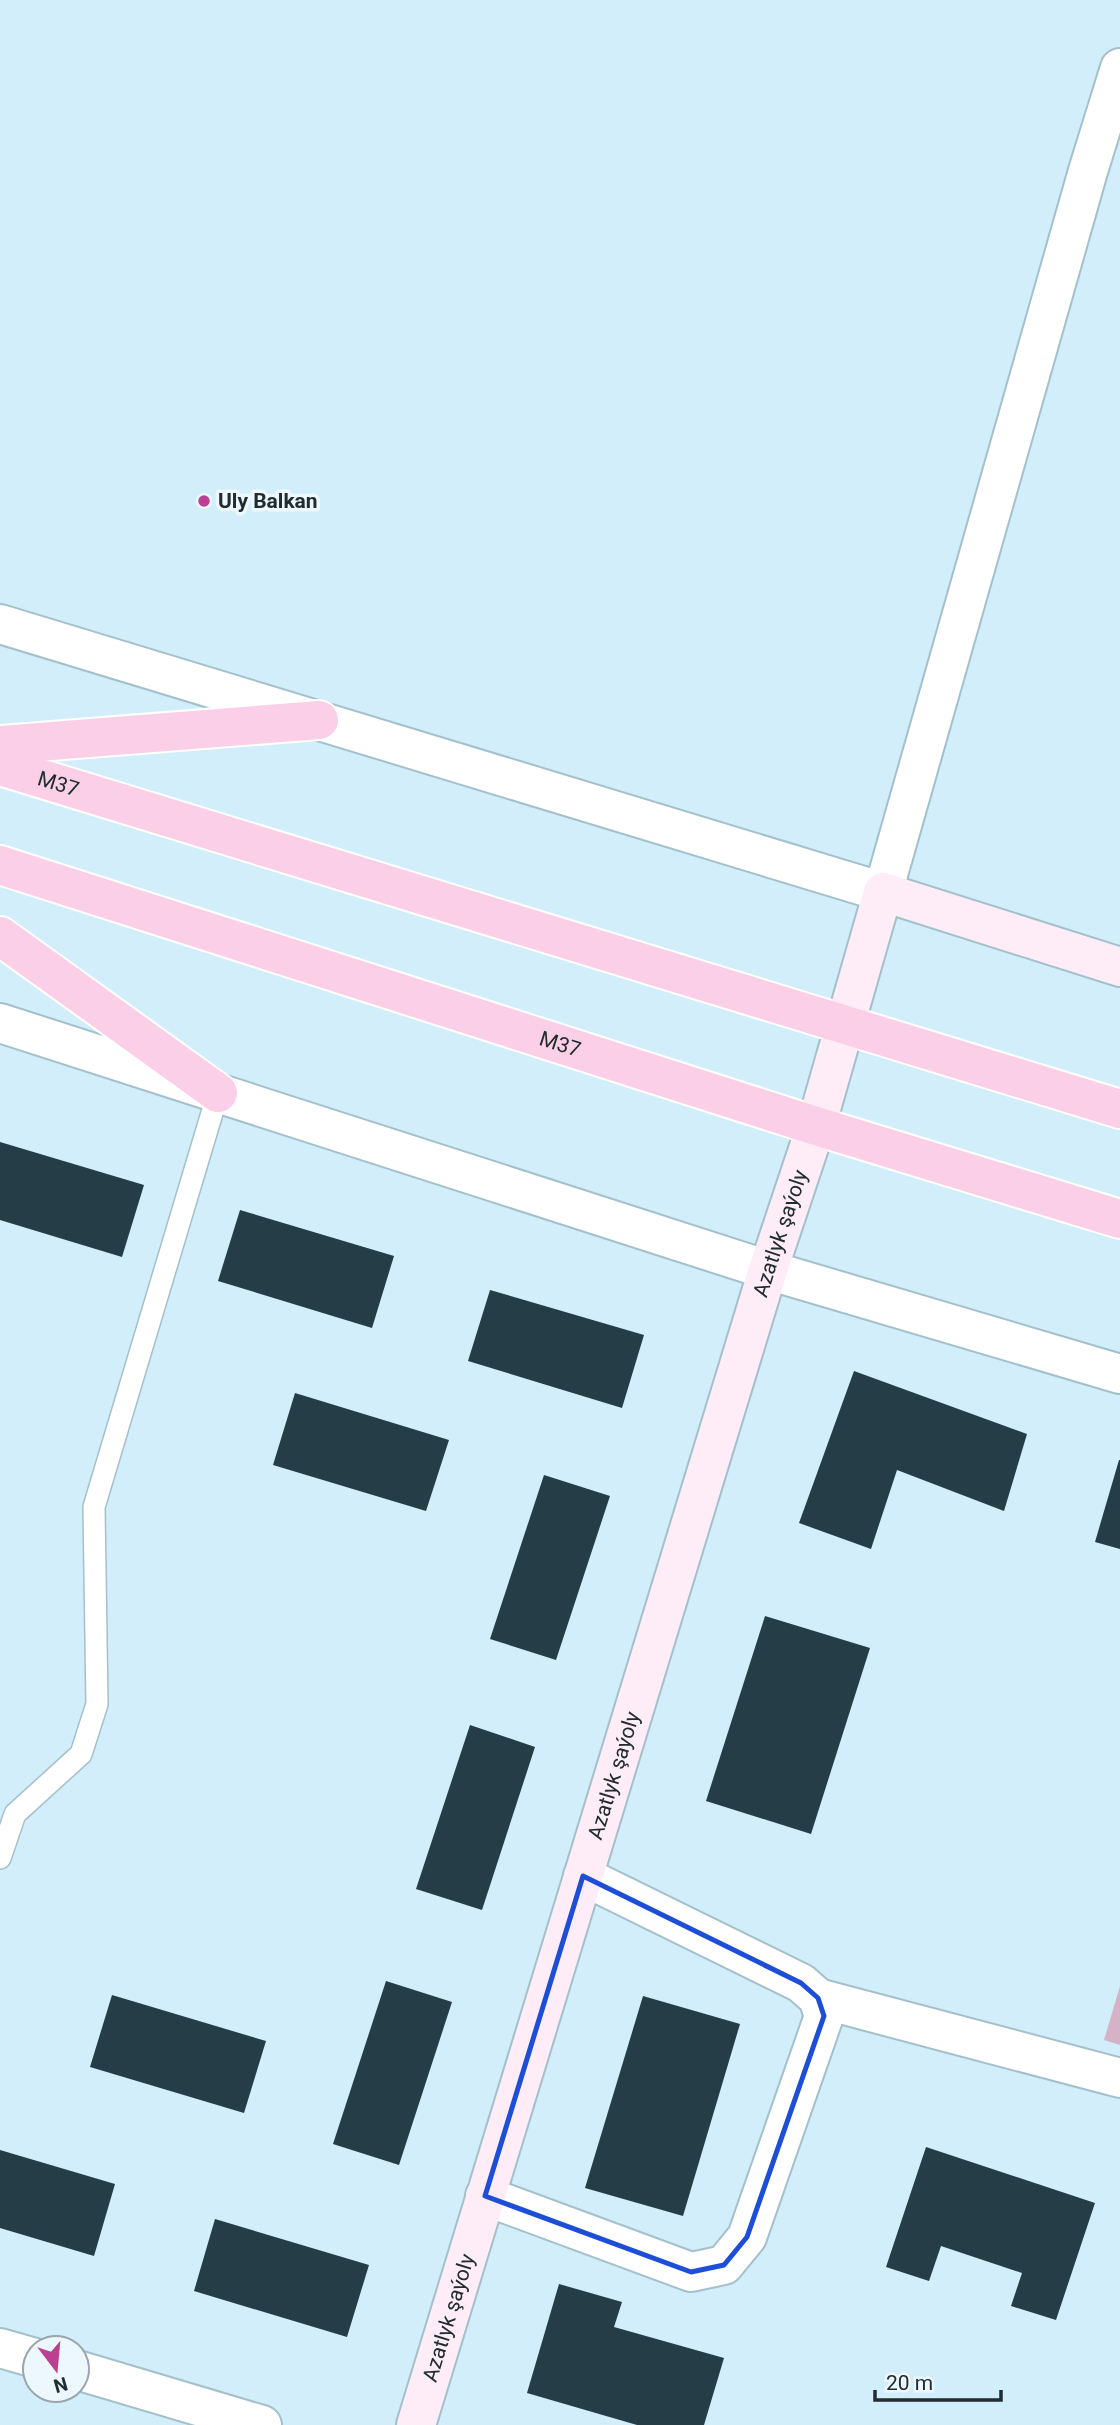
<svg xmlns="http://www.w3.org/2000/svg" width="1120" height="2425" viewBox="0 0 1120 2425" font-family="Roboto,sans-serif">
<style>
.green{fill:#d5b2c5}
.building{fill:#243d47}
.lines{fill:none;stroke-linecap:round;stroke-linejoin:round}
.service-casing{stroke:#a3c0cb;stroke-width:24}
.minor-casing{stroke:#a3c0cb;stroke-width:42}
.tertiary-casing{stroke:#a3c0cb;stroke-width:42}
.secondary-casing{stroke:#a3c0cb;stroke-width:42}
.trunk-casing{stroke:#fff;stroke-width:42}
.service{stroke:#fff;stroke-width:21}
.minor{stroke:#fff;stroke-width:38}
.tertiary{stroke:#fff;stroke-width:38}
.secondary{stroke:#feedf6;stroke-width:38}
.trunk{stroke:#fccfe8;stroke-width:38}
.marked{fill:none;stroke:#1d4ed8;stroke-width:5;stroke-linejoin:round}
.poi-dot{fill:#bc4091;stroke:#ecf8fd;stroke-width:2.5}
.labels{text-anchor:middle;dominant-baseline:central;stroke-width:7;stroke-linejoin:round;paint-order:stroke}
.poi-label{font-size:21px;font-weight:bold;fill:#202c30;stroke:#ecf8fd;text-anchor:start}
.street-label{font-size:21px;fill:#202c30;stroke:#ecf8fd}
</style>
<rect width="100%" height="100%" fill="#d1eefa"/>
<path class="green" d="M1120,1986V2045L1104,2040Z"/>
<path class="building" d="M0,1142L144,1185L122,1257L0,1220Z
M240,1210L394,1256L372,1328L218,1281Z
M490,1290L644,1335L622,1408L468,1361Z
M854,1371L1027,1434L1004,1511L897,1470L871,1549L799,1523Z
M295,1393L449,1440L426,1511L273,1465Z
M1119,1460H1120V1549L1095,1542Z
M544,1475L610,1496L556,1660L490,1639Z
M765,1616L870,1648L811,1834L706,1801Z
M470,1725L535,1747L482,1910L416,1889Z
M386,1981L452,2002L399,2165L333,2144Z
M112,1995L266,2041L244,2113L90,2067Z
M643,1996L740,2024L683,2216L585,2188Z
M926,2147L1095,2203L1056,2320L1011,2306L1022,2273L941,2246L929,2281L886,2267Z
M0,2150L115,2184L94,2256L0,2228Z
M215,2219L369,2265L347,2337L194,2291Z
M559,2284L622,2302L614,2327L724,2358L704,2425H637L527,2393Z"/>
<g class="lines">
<g class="service-casing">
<path id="service" d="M0,1858L15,1814L81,1754L97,1704L94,1507L218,1093"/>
</g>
<g class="minor-casing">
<path id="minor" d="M818,1998L1120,2078
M485,2196L691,2272L724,2265L747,2237L824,2016L818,1998L801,1983L583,1876
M0,2348L35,2358
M77,2370L262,2425"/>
</g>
<g class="tertiary-casing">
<path id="tertiary" d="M0,624L883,892L1088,171L1120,68
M0,1023L768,1270L1120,1374"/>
</g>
<g class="secondary-casing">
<g id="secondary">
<path id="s1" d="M416,2425L768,1270L816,1126L883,892L1120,967"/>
</g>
</g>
<g class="trunk-casing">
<g id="trunk">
<path d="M0,745L319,720"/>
<path id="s2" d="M0,766L1120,1109"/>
<path id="s3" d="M0,865L816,1126L1120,1219"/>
<path d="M0,936L218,1093"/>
</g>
</g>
<use href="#service" class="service"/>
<use href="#minor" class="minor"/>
<use href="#tertiary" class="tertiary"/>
<use href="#secondary" class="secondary"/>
<use href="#trunk" class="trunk"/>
</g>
<path class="marked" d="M583,1876L801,1983L818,1998L824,2016L747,2237L724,2265L691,2272L485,2196Z"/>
<circle class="poi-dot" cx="204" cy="501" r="7"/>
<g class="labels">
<g class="poi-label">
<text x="218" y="501">Uly Balkan</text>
</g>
<g class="street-label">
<text stroke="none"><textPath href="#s2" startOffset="61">M37</textPath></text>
<text stroke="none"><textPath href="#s3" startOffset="588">M37</textPath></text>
<text stroke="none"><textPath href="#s1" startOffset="1246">Azatlyk şaýoly</textPath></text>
<text stroke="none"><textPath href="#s1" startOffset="679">Azatlyk şaýoly</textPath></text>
<text stroke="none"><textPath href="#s1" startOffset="112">Azatlyk şaýoly</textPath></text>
</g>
</g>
<g transform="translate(56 2369) rotate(164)"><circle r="33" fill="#ecf8fd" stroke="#9aa6ab" stroke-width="2"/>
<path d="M0-5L12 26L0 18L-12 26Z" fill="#bc4091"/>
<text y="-10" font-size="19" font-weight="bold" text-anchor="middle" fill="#202c30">N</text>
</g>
<path d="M875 2390v10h126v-10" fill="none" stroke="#202c30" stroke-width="3.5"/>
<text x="886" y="2390" font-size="21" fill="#202c30" stroke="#ecf8fd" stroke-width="5" paint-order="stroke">20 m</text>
</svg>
